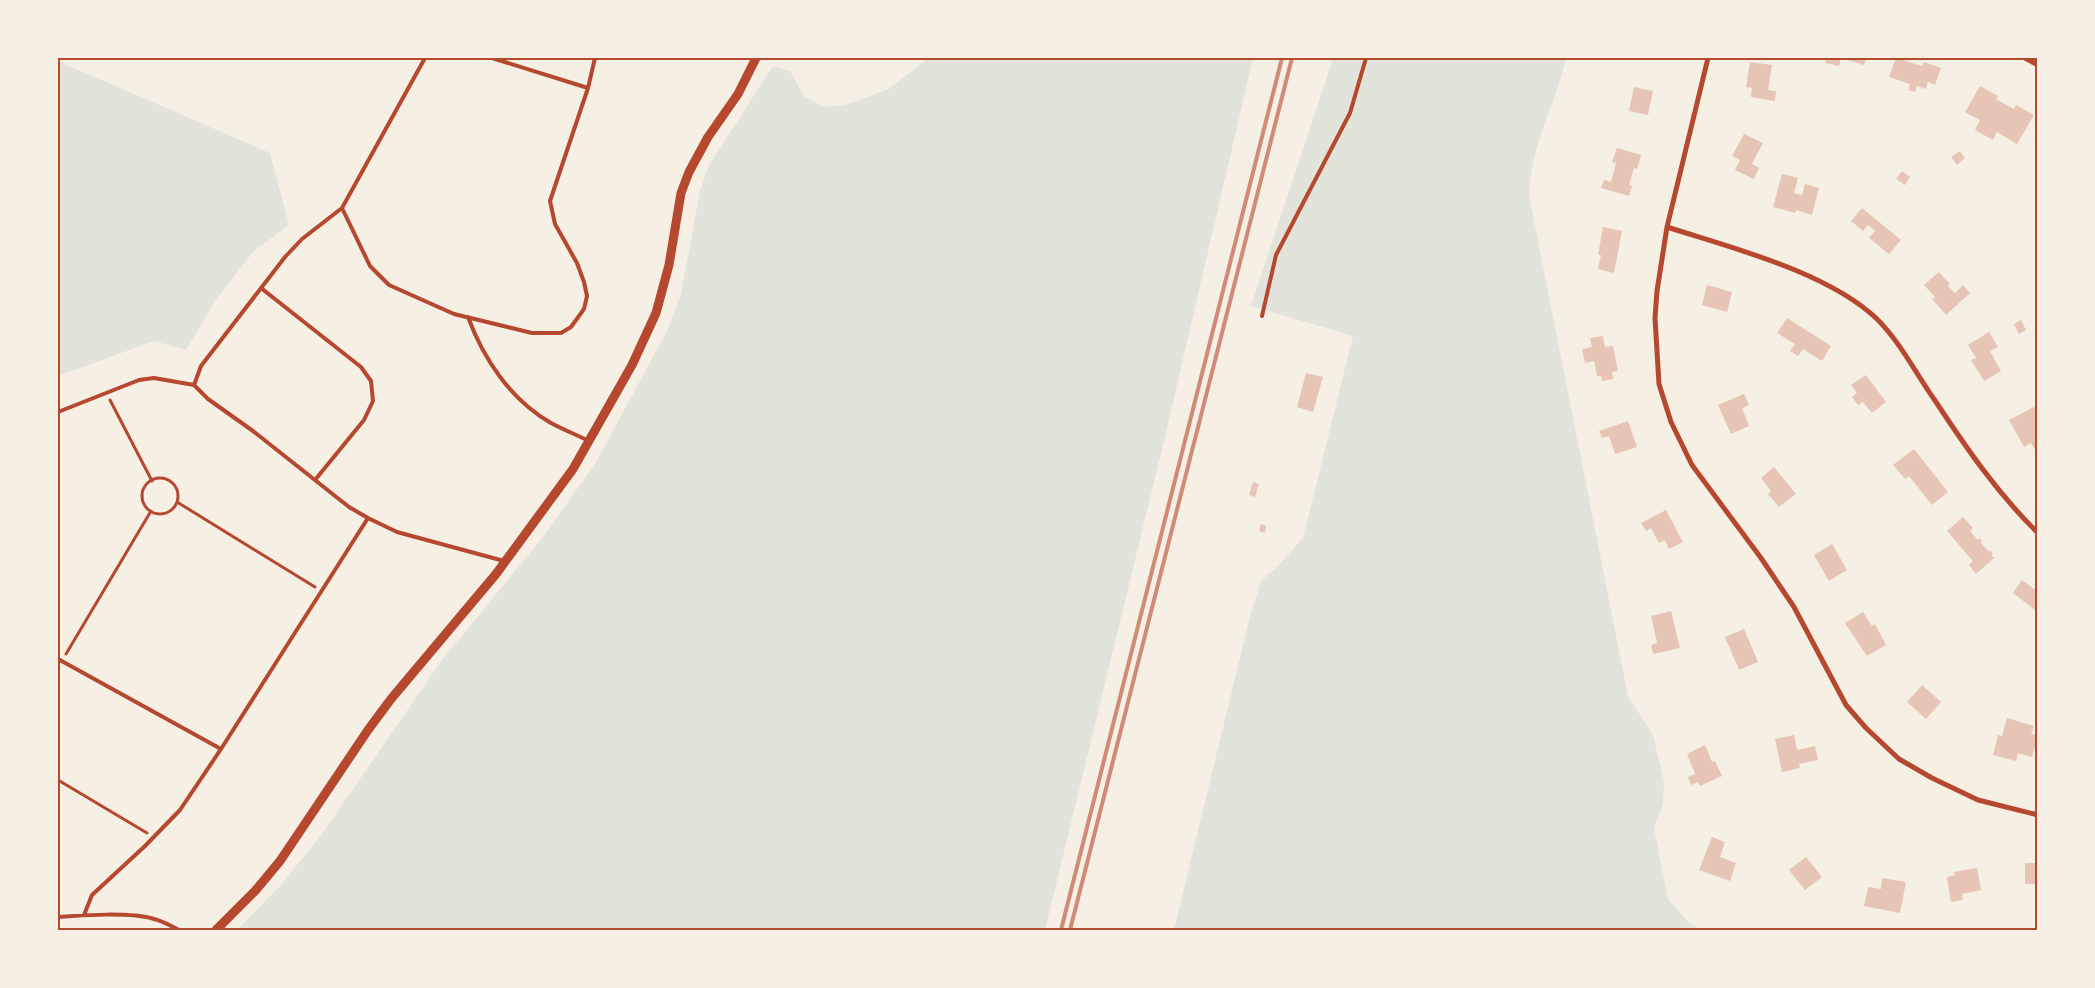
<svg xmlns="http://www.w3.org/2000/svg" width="2095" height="988" font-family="Bitter,serif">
	<rect width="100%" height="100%" fill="#f6efe4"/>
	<!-- green -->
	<path fill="#e2e4dc" d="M928,58H1253L1165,437L1045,930H237L279,887L320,837L442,660L543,537L595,464L668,329L681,294L700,191L709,165L773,66L790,71L804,96L823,107L845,105L889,89Z
		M1333,58H1566C1556,103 1530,148 1529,195L1628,696L1653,735L1664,782L1663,804L1654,828L1668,899L1688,922L1702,930H1174L1250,616L1261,581L1278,566L1303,538L1353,336L1251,306Z
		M58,61L270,153L289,225L253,252L216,300L186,350L154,341L58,376Z"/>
	<!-- building -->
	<path fill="#e6c5b7" d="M1827,58H1866L1864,65L1841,58L1839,66L1825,63Z
		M1896,58L1922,66L1924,62L1941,68L1935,85L1928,82L1926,89L1917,86L1915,92L1908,90L1910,84L1889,77Z
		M1750,62L1772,65L1768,90L1776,91L1775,101L1751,97L1752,88L1746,87Z
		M1980,86L1998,96L1996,99L2014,109L2016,105L2034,115L2017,144L1997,132L1993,140L1975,130L1980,120L1965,112Z
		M1634,87L1653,91L1648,115L1629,111Z
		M1744,134L1763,143L1752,164L1759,168L1754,179L1735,170L1740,160L1732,156Z
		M1617,148L1641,155L1637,169L1634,168L1629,185L1632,186L1629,196L1601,188L1604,180L1611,182L1616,163L1612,162Z
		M1960,151L1965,158L1957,165L1951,157Z
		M1902,171L1910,177L1905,185L1896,179Z
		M1782,174L1798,178L1794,193L1802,195L1805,184L1819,188L1812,215L1796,210L1795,213L1773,207Z
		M1862,208L1901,240L1889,254L1869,238L1875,231L1868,225L1863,231L1851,221Z
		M1603,227L1622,231L1614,273L1598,269L1601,255H1598Z
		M1939,272L1950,284L1948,286L1955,293L1963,285L1970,293L1946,315L1932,299L1935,297L1924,285Z
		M1707,285L1732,292L1727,312L1702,305Z
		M1787,318L1831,346L1822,361L1803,349L1798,356L1790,351L1795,344L1777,333Z
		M2021,320L2026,330L2019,334L2014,324Z
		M1989,332L1998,347L1990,351L2001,371L1984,381L1971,360L1976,358L1968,345Z
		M1603,336L1605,347L1613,346L1618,371L1612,372L1613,379L1602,381L1601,376H1597L1594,361L1585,363L1582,349L1592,347L1590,338Z
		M1306,373L1323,377L1313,412L1297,407Z
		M1866,375L1886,402L1872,413L1863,402L1858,405L1852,397L1857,393L1851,385Z
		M1744,394L1749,405L1742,408L1749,426L1731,434L1718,405Z
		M2038,405V449L2035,450L2031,443L2024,447L2009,420Z
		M1628,421L1637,447L1615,454L1609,436L1602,438L1599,431Z
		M1914,449L1948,492L1932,505L1909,476L1905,479L1893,465Z
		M1774,467L1796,494L1779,507L1768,494L1771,491L1761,478Z
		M1253,482L1259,484L1255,497L1249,495Z
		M1666,510L1683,542L1669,549L1665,540L1659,543L1651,528L1646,531L1641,523Z
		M1963,517L1973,528L1970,531L1978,540L1980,538L1982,541L1981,543L1989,552L1990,550L1993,554L1991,555L1994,558L1976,574L1969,565L1973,561L1947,531Z
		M1261,524L1266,526L1265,533L1259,531Z
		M1832,544L1847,570L1829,581L1814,555Z
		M2022,580L2038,592V612L2013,593Z
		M1671,611L1680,648L1653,654L1651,645L1657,643L1651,616Z
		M1863,612L1872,626L1875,624L1886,645L1867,656L1845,623Z
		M1744,629L1758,662L1739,670L1725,637Z
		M1922,685L1941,702L1926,719L1907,702Z
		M2007,718L2034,726L2031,734L2038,736L2032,757L2018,753L2016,761L1993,755L1998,735L2002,736Z
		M1794,735L1797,750L1815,746L1818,760L1799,764L1800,768L1782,772L1775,739Z
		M1705,745L1712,762L1715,761L1722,776L1700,786L1698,782L1691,785L1688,777L1695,774L1687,754Z
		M1712,837L1725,842L1720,857L1736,863L1730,881L1699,870Z
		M1806,857L1822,877L1805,890L1789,870Z
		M2025,863H2038V884H2025Z
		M1977,868L1981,890L1962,894L1963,900L1951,902L1947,877L1955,875L1954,872Z
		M1882,878L1906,882L1900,913L1864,906L1868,887L1881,889Z"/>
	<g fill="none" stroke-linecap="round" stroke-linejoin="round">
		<!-- path -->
		<path stroke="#b5482f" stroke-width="3" d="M110,400L152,481
			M142 496a18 18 0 1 1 36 0a18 18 0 1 1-36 0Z
			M177,502L315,587
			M66,654L151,511
			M58,780L147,833"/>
		<!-- service -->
		<path stroke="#b5482f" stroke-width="4" d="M492,58L588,88
			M342,208L370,266L389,285L454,314L532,333H561L571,327L584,309L587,296L584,282L577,263L555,224L550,201L588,88L595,58
			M261,288L361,367L371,381L373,401L364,420L315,480
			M1262,316L1276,255L1350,113L1366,58
			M468,317C484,360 511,400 551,423C564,430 577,435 589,441
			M194,385L201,366L285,257L302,239L342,208L425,58
			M58,412L139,380L154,378L194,385L208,399L253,431L349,507L368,518L221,749L58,659
			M368,518L397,532L504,561
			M84,915L92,895L145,846L180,810L221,749
			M58,917C81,915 132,912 154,919C163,921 171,926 179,930"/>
		<!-- minor -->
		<path stroke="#b5482f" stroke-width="5" d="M1708,58L1667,227L1657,291L1655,318L1659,384L1671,422L1692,465L1761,558L1794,607L1846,705L1866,728L1899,759L1932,778L1978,800L2038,815
			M2025,58L2038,65
			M1667,227C1732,248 1828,272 1877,319C1900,342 1915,372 1934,399C1965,446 1997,493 2038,533"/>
		<!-- tertiary -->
		<path stroke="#b5482f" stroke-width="9" d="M216,930L255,891L280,861L368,730L391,699L496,574L573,469L632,365L656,313L669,265L681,193L689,172L708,137L738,94L756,58"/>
		<!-- rail -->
		<path stroke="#cf8b77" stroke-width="4" d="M1061,930L1282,58
			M1070,930L1292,58"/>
	</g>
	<!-- border -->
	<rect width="2095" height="988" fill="none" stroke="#f6efe4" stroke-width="118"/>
	<rect x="59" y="59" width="1977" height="870" fill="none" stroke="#b5482f" stroke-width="2"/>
</svg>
